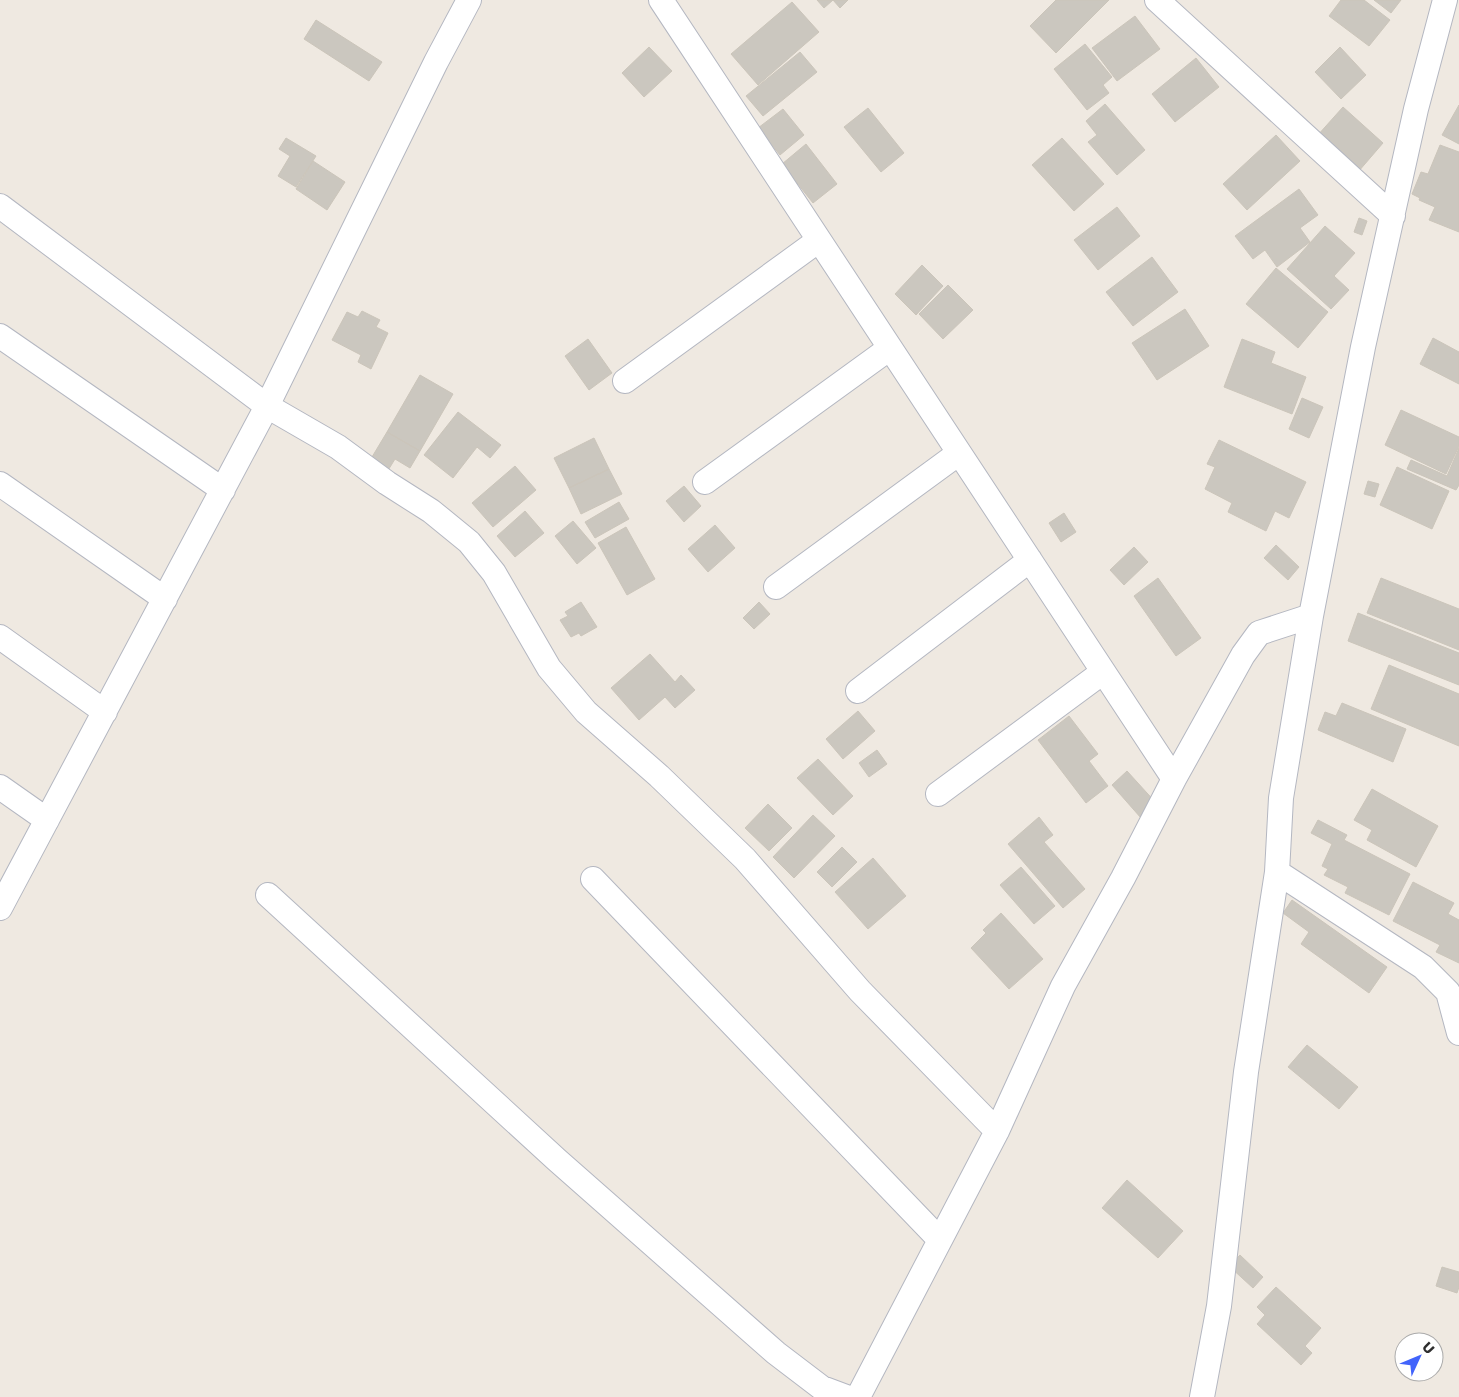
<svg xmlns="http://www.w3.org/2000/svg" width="1459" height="1397" font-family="'Golos Text',sans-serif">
	<rect width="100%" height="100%" fill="#efe9e1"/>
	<!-- building -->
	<path fill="#cbc7bf" stroke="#cbc5ba" d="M817,0H848L840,8L833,0L824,8Z
		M1056,0H1109L1056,53L1030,26Z
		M1341,0H1364L1390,20L1369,46L1329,16Z
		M1374,0H1401L1391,13Z
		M792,2L819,32L758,85L731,54Z
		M1135,16L1160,49L1117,81L1092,48Z
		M316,20L382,62L369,81L304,39Z
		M1085,44L1112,77L1103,85L1109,93L1087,110L1054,69Z
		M649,47L672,71L644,97L622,73Z
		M1340,47L1366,75L1341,99L1315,72Z
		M800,52L817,72L763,116L746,96Z
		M1196,58L1219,87L1175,122L1152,94Z
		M1105,104L1145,150L1117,175L1088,142L1097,135L1086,121Z
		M1459,105V144L1442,135Z
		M1343,107L1383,143L1358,172L1317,136Z
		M868,108L904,153L881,172L844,127Z
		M783,109L804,135L780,155L758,128Z
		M1276,135L1300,161L1247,210L1223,184Z
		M286,138L316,156L296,187L278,176L290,156L279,149Z
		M1062,138L1104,184L1074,211L1032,165Z
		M806,144L837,184L813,203L782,164Z
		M1440,145L1459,152V232L1429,220L1435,207L1419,200L1420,198L1412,194L1421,172L1428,174Z
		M313,161L345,182L327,210L296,189Z
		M1299,189L1318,215L1300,228L1310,242L1277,267L1265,250L1253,259L1235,236Z
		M1117,207L1140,236L1098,270L1074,240Z
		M1359,218L1367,221L1362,235L1354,232Z
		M1325,226L1355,253L1334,276L1349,290L1331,309L1287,269Z
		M1152,257L1178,292L1133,326L1106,292Z
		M922,265L943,286L916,315L895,294Z
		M1276,268L1328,312L1298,348L1246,304Z
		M948,285L973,310L943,339L919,314Z
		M1185,309L1209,346L1157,380L1132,343Z
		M362,311L380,320L376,327L388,333L371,369L358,362L361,355L332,340L347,312L358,317Z
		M1433,338L1459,352V384L1420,364Z
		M588,339L612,373L589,390L565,356Z
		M1242,339L1275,352L1271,363L1306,377L1292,414L1224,387Z
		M420,375L453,394L420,451L387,432Z
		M1302,398L1323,407L1309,438L1289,429Z
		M1401,410L1459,437V446L1446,474L1385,445Z
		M458,412L501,445L490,458L477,447L453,478L424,455Z
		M387,432L420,451L410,468L395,459L387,472L369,462Z
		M594,438L609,469L569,488L554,458Z
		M1219,440L1306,482L1289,518L1275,511L1266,531L1228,512L1232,503L1205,489L1215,467L1207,464Z
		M1459,448V485L1456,490L1407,469L1411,460L1447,476Z
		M515,466L536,490L493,527L472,503Z
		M1397,467L1449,491L1432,529L1380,505Z
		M609,469L622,494L581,514L569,488Z
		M1368,481L1379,484L1375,497L1364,494Z
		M684,486L701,506L684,522L666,501Z
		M619,502L629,519L595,538L585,522Z
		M525,511L544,533L515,557L497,536Z
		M1064,513L1076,532L1061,542L1049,523Z
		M573,521L596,548L577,564L555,536Z
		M715,525L735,548L708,572L688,549Z
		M626,527L655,579L627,595L598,543Z
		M1276,545L1299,567L1288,580L1264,558Z
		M1134,547L1148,562L1124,585L1110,570Z
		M1158,578L1201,638L1176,656L1134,596Z
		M1381,578L1459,609V650L1367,613Z
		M581,602L597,627L581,636L579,633L571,637L560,620L568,616L565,612Z
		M759,602L770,614L754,629L743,618Z
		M1358,613L1459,653V685L1348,641Z
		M650,654L675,682L681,675L695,690L675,708L665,697L639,720L611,688Z
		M1389,665L1459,694V746L1371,709Z
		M1342,703L1406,729L1393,762L1318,730L1325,712L1336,716Z
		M858,711L875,731L843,759L826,739Z
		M1069,716L1098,754L1089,761L1108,786L1086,803L1038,740Z
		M877,750L887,764L869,777L859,763Z
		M818,759L853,796L833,815L797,778Z
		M1127,771L1157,804L1141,818L1112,785Z
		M1372,789L1438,826L1416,867L1367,840L1372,830L1354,820Z
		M768,804L792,828L769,851L745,828Z
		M813,815L835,836L794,878L773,857Z
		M1039,817L1053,835L1044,842L1085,889L1063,908L1008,844Z
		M1318,820L1347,835L1344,840L1410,874L1389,915L1345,893L1348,887L1324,875L1328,869L1322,866L1332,844L1311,833Z
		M842,847L857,862L832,887L817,872Z
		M873,858L906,896L868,929L835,892Z
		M1021,867L1055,906L1034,924L1000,885Z
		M1413,882L1454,903L1448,914L1459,920V963L1436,952L1440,945L1393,921Z
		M1292,900L1387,967L1369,993L1301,944L1309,932L1283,913Z
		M1001,913L1043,959L1009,989L971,948L986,933L983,930Z
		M1307,1045L1358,1087L1339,1109L1288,1067Z
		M1127,1180L1183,1231L1158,1258L1102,1208Z
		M1240,1255L1263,1277L1253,1288L1229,1266Z
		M1442,1267L1459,1272V1287L1457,1293L1436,1286Z
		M1276,1287L1321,1328L1305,1346L1312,1353L1301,1365L1257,1324L1265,1315L1257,1307Z"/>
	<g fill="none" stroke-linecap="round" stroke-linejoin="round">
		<!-- street casing -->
		<g stroke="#b4b7c1" stroke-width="26">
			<path id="street" d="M661,0L1174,779
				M1157,0L1393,216
				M0,206L267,406L338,447L387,483L431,511L469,542L494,573L549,668L586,712L659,776L745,859L860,991L997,1131
				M0,336L223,490
				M625,381L819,240
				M705,482L890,348
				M0,484L165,599
				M776,587L959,453
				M0,637L105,712
				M858,691L1030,560
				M0,787L47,820
				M938,794L1103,672
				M1277,872L1423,967L1448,992L1459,1033
				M593,879L940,1240
				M268,895L557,1160L776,1353L822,1388L846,1397
				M0,908L267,406L436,62L469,0
				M858,1397L997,1131L1063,986L1123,878L1174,779L1243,655L1259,633L1311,616
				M1202,1397L1219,1306L1246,1072L1277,872L1281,798L1311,616L1363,347L1416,109L1445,0"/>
		</g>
		<!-- street -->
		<use href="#street" stroke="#fff" stroke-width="24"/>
	</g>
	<!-- north arrow -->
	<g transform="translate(1419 1357) rotate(46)"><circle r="24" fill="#ffffff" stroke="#ababab"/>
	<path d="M0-4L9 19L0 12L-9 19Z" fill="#4264fb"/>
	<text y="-8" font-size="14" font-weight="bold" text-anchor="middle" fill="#2e2e2e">U</text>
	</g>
</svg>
